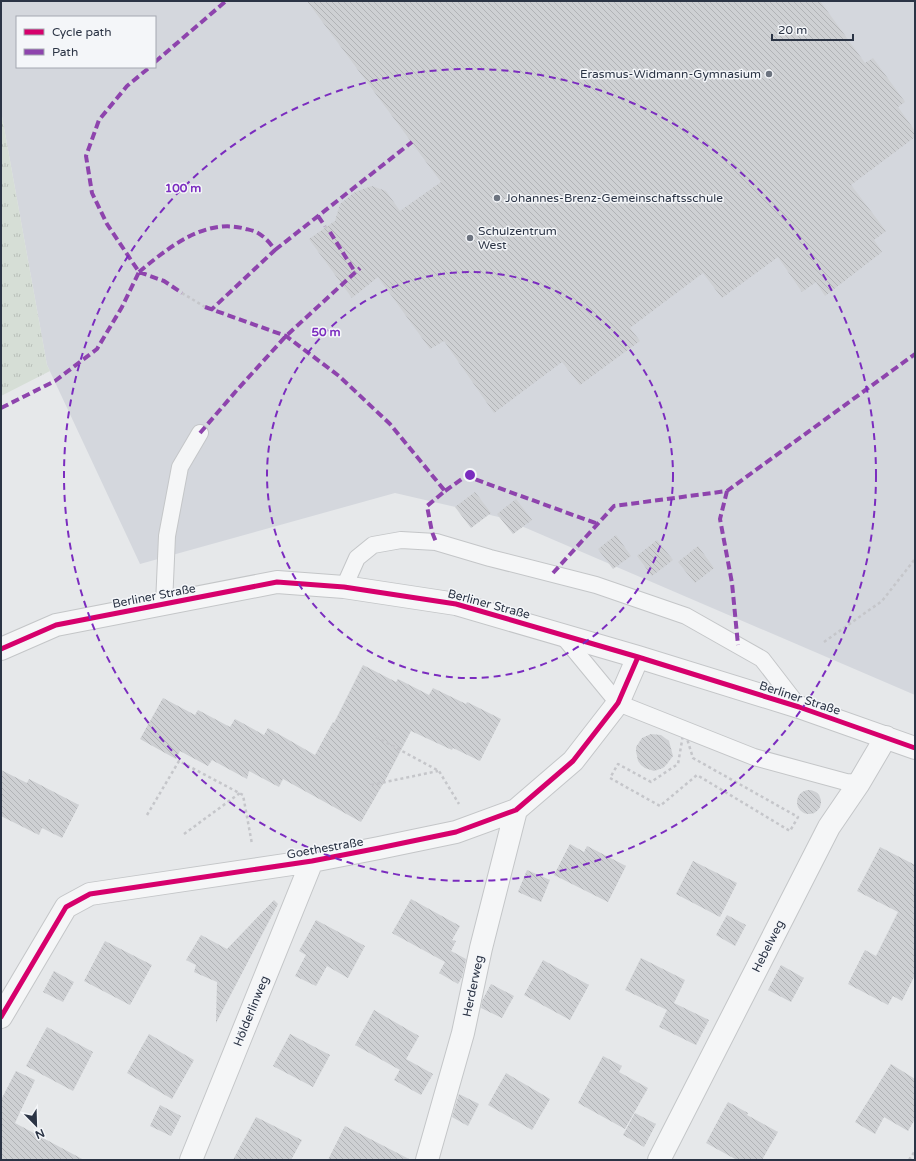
<svg xmlns="http://www.w3.org/2000/svg" width="916" height="1161" font-family="'Varela Round',sans-serif">
	<defs>
		<pattern id="grass-tufts" width="24" height="20" patternUnits="userSpaceOnUse"><rect width="24" height="20" fill="#d6ded6"/><path d="M3 7l-1-3M5 7V3M7 7l1-3M15 17l-1-3M17 17v-4M19 17l1-3" fill="none" stroke="#b8bfb9"/></pattern>
		<pattern id="building-back-hatch" width="6" height="6" patternUnits="userSpaceOnUse"><rect width="6" height="6" fill="#ced0d3"/><path d="M-1 5l2 2M0 0l6 6M5-1l2 2" fill="none" stroke="#b1b3b6"/></pattern>
	</defs>
	<rect width="100%" height="100%" fill="#e6e8ea"/>
	<!-- built -->
	<path fill="#d4d7dd" fill-rule="evenodd" d="M1,1H915V695L503,518L395,493L140,564L47,365L1,111ZM17,17H155V67H17Z"/>
	<!-- grass -->
	<path fill="url(#grass-tufts)" d="M1,111L47,365L50,371L1,396Z"/>
	<!-- building -->
	<path fill="url(#building-back-hatch)" d="M307,1H820L865,63L873,58L905,102L898,107L915,131V137L851,185L886,231L874,240L882,252L825,296L816,282L802,292L778,257L722,298L703,273L630,328L640,341L580,385L562,362L494,413L444,341L430,349L378,277L352,298L309,239L335,221L340,204L355,192L372,186L386,191L400,211L441,182Z
		M475,492L491,513L471,528L455,507Z
		M516,499L532,520L513,534L497,514Z
		M616,535L631,556L613,569L598,549Z
		M657,540L673,560L652,576L637,556Z
		M698,546L714,568L695,583L678,562Z
		M363,665L396,682L398,679L429,695L433,688L466,704L467,702L501,719L480,761L453,748L452,750L411,731L387,777L361,822L283,779L279,787L249,771L247,779L212,760L208,766L180,751L176,759L140,739L163,698L195,715L198,710L230,727L235,719L264,735L268,728L315,755L333,722L334,723Z
		M651,734L661,735L669,741L673,756L667,764L663,768L654,771L645,768L641,765L638,761L636,751V747L642,738Z
		M1,770L27,783L29,779L79,805L62,838L42,828L39,835L1,816Z
		M797 802a12 12 0 1 1 24 0a12 12 0 1 1-24 0Z
		M570,844L584,852L587,846L626,866L608,902L554,875Z
		M880,847L915,865V975L902,1001L893,996L888,1005L848,984L865,950L876,956L898,912L857,891Z
		M693,861L737,883L720,917L676,894Z
		M527,870L550,880L541,902L518,892Z
		M411,899L460,926L452,940L456,941L451,951L466,959L462,977L458,984L439,973L445,962L392,933Z
		M274,900L278,904L216,1023L217,982L194,972L196,965L186,960L201,935L227,949Z
		M727,915L746,925L735,946L716,935Z
		M316,920L365,946L348,978L327,966L316,986L295,976L306,955L299,951Z
		M105,941L152,965L130,1005L84,981Z
		M641,958L685,980L674,1003L709,1020L696,1045L659,1027L667,1010L625,990Z
		M543,960L589,985L570,1020L524,995Z
		M781,965L804,978L791,1002L768,990Z
		M54,971L74,982L63,1002L43,992Z
		M491,984L514,996L502,1018L481,1008L482,1001Z
		M374,1010L419,1036L400,1070L355,1045Z
		M47,1027L93,1052L73,1091L26,1066Z
		M149,1034L194,1060L172,1099L127,1073Z
		M290,1034L330,1055L313,1087L273,1066Z
		M603,1056L622,1066L619,1072L648,1088L625,1129L578,1103Z
		M406,1059L433,1074L421,1095L394,1080Z
		M891,1064L915,1079V1119L908,1131L884,1117L875,1134L855,1122Z
		M16,1071L35,1080L15,1123L84,1160H1V1100Z
		M506,1073L550,1099L532,1130L488,1105Z
		M459,1094L479,1104L468,1126L452,1117Z
		M728,1102L748,1113L747,1115L778,1132L762,1160H737L706,1143Z
		M160,1105L181,1116L171,1136L150,1126Z
		M635,1113L656,1124L644,1147L623,1135Z
		M256,1117L302,1140L291,1160H233Z
		M345,1126L411,1160H328Z"/>
	<g fill="none" stroke-linecap="round" stroke-linejoin="round">
		<!-- service casing -->
		<g stroke="#c4c6c8" stroke-width="18">
			<path id="service" d="M344,587L357,558L373,545L401,540L436,542L490,558L596,585L686,616L762,659L799,707
				M164,604L167,536L180,467L200,433
				M562,635L618,703L754,757L846,782L859,783"/>
		</g>
		<!-- minor casing -->
		<g stroke="#c4c6c8" stroke-width="24">
			<path id="minor" d="M1,649L56,625L277,582L344,587L456,604L638,657L799,707L915,748
				M1,1017L66,907L90,894L312,861L379,848L456,832L516,810L573,761L618,703L638,657
				M191,1160L312,861
				M427,1160L463,1033L481,948L516,810
				M659,1160L829,827L859,783L886,737"/>
		</g>
		<!-- path -->
		<path stroke="#c5c6ca" stroke-width="2.5" stroke-dasharray="3 3" stroke-linecap="butt" d="M325,226L330,232
			M182,293L205,307
			M824,642L882,601L915,559
			M684,729L693,758L798,817L790,831L697,775L660,806L610,778L618,764L651,782L678,764Z
			M376,737L439,771L459,804
			M371,785L438,771
			M147,815L179,761L243,795L252,844
			M184,834L240,793
			M909,1160L915,1151"/>
		<!-- service -->
		<use href="#service" stroke="#f5f6f7" stroke-width="16"/>
		<!-- minor -->
		<use href="#minor" stroke="#f5f6f7" stroke-width="22"/>
		<!-- quiet -->
		<path stroke="#8e44ad" stroke-width="4" stroke-dasharray="8 4" stroke-linecap="butt" d="M155,62L226,1
			M318,216L325,226
			M330,232L355,272
			M275,250L412,142
			M139,272C168,248 205,217 246,229C250,230 255,231 258,233C265,237 271,244 275,250L211,310
			M139,272L164,281L182,293
			M205,307L286,336L339,376L390,424L445,491L427,506L432,532L436,542
			M1,408L55,381L97,349L122,307L139,272L107,224L92,193L86,156L99,120L127,86L150,67
			M200,433L237,390L286,336L360,268
			M445,491L466,476L598,524
			M727,491L720,519L732,583L738,645
			M553,573L614,506L727,491L915,354"/>
		<!-- cycleway casing -->
		<g stroke="#f4f6f9" stroke-width="8">
			<path id="cycleway" d="M1,649L56,625L277,582L344,587L456,604L638,657L799,707L915,748
				M1,1017L66,907L90,894L312,861L379,848L456,832L516,810L573,761L618,703L638,657"/>
		</g>
		<!-- cycleway -->
		<use href="#cycleway" stroke="#d6006c" stroke-width="5"/>
	</g>
	<!-- distance rings -->
	<g fill="none" stroke="#7b2cbf" stroke-width="2" stroke-dasharray="7 5">
		<circle cx="470" cy="475" r="203"/>
		<circle cx="470" cy="475" r="406"/>
	</g>
	<!-- markers -->
	<g fill="#6c737f" stroke="#f4f6f9" stroke-width="1.5">
		<circle cx="769" cy="74" r="4"/>
		<circle cx="497" cy="198" r="4"/>
		<circle cx="470" cy="238" r="4"/>
	</g>
	<g text-anchor="middle" dominant-baseline="central" stroke-width="3" stroke-linejoin="round" paint-order="stroke">
		<!-- poi labels -->
		<g font-size="12" fill="#2b3445" stroke="#f4f6f9" text-anchor="start">
			<text x="761" y="74" text-anchor="end">Erasmus-Widmann-Gymnasium</text>
			<text x="505" y="198">Johannes-Brenz-Gemeinschaftsschule</text>
			<text x="478" y="231">Schulzentrum<tspan x="478" dy="14">West</tspan></text>
		</g>
		<!-- street labels -->
		<g font-size="12" fill="#2b3445" stroke="#f4f6f9">
			<text transform="translate(154 596) rotate(-11)">Berliner Straße</text>
			<text transform="translate(489 604) rotate(15)">Berliner Straße</text>
			<text transform="translate(800 698) rotate(18)">Berliner Straße</text>
			<text transform="translate(325 848) rotate(-10)">Goethestraße</text>
			<text transform="translate(768 946) rotate(-63)">Hebelweg</text>
			<text transform="translate(473 986) rotate(-78)">Herderweg</text>
			<text transform="translate(251 1011) rotate(-68)">Hölderlinweg</text>
		</g>
	</g>
	<circle cx="470" cy="475" r="6" fill="#7b2cbf" stroke="#f4f6f9" stroke-width="2"/>
	<g font-size="12" text-anchor="middle" font-weight="bold" fill="#7b2cbf" stroke="#f4f6f9" stroke-width="3" stroke-linejoin="round" paint-order="stroke">
		<text x="183" y="192">100 m</text>
		<text x="326" y="336">50 m</text>
	</g>
	<!-- border -->
	<rect width="916" height="1161" fill="none" stroke="#2b3445" stroke-width="4"/>
	<!-- legend -->
	<rect x="16" y="16" width="140" height="52" fill="#f4f6f9" stroke="#a4a8b1"/>
	<rect x="24" y="29" width="20" height="6" fill="#d6006c" stroke="#a4a8b1"/>
	<text x="52" y="36" font-size="12" fill="#2b3445">Cycle path</text>
	<rect x="24" y="49" width="20" height="6" fill="#8e44ad" stroke="#a4a8b1"/>
	<text x="52" y="56" font-size="12" fill="#2b3445">Path</text>
	<!-- north arrow -->
	<g transform="translate(36 1125) rotate(157)" stroke="#f4f6f9" stroke-width="3" paint-order="stroke">
	<path d="M0-3L7 15L0 10L-7 15Z" fill="#2b3445"/>
	<text y="-6" font-size="11" font-weight="bold" text-anchor="middle" fill="#2b3445">N</text>
	</g>
	<!-- scale -->
	<path d="M772 34v6h81v-6" fill="none" stroke="#2b3445" stroke-width="2"/>
	<text x="778" y="34" font-size="12" fill="#2b3445" stroke="#f4f6f9" stroke-width="3" paint-order="stroke">20 m</text>
</svg>
